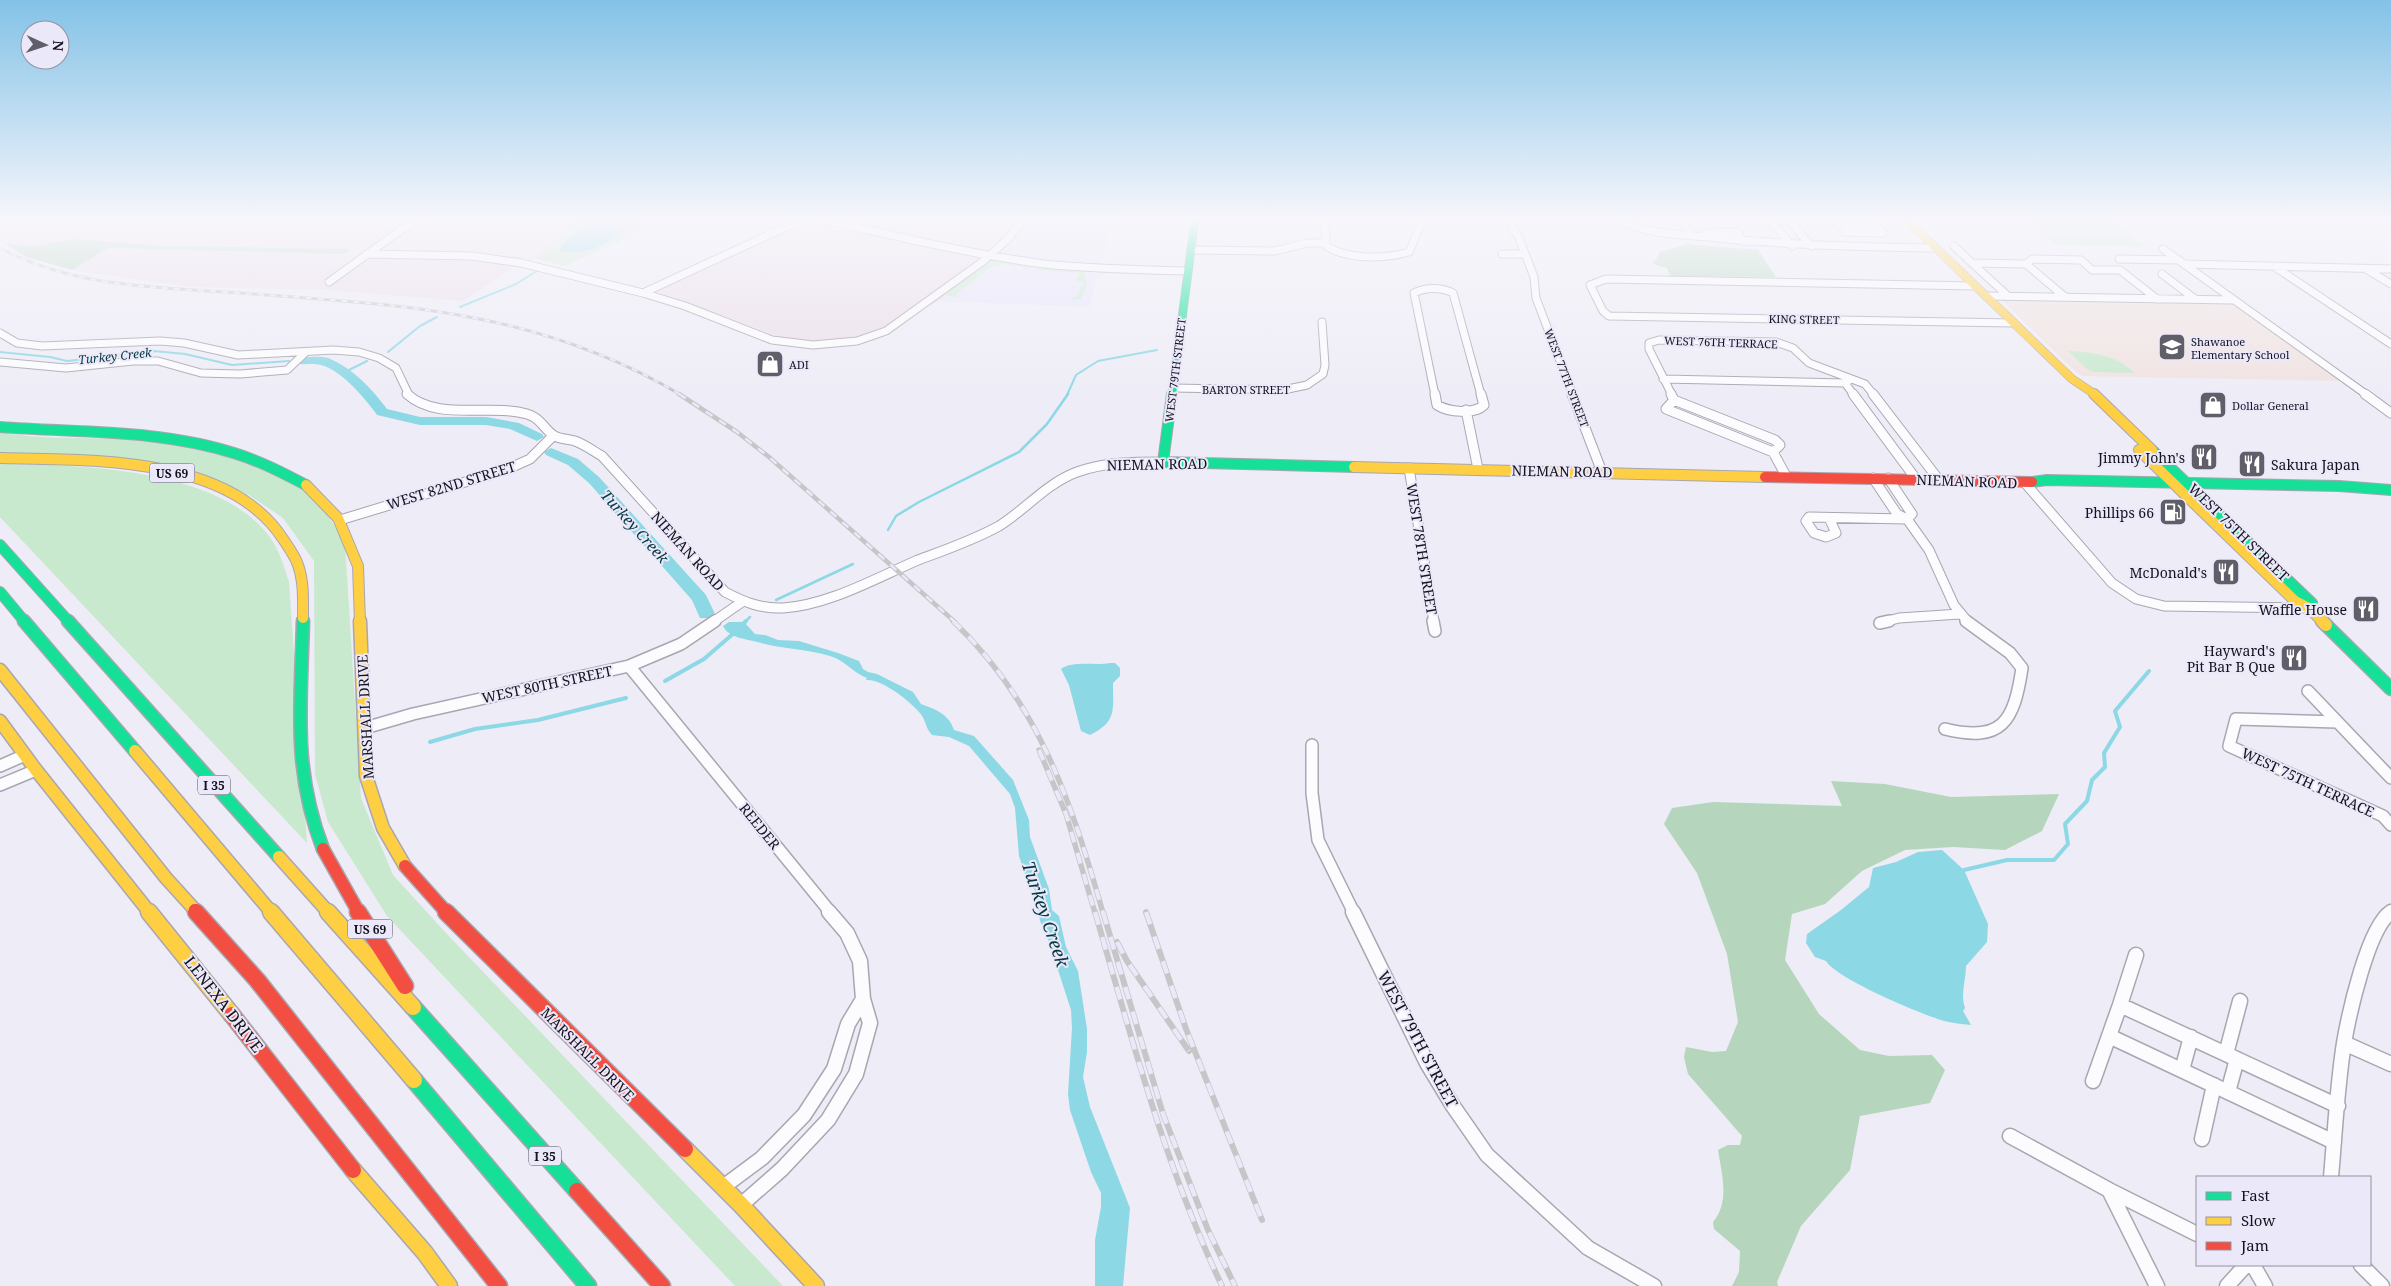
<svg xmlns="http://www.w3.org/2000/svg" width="2391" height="1286" font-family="'Noto Serif',serif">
	<rect width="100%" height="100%" fill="#eeecf6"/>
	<!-- built -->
	<path fill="#e7e4f9" d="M1030,219H1113L1089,307L939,301L1006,252L1027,227Z"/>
	<!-- industrial -->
	<path fill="#ebdeea" d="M0,219H580L535,258L515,266L464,301L328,290L192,287L72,270L108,248L344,254L162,246L72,239L37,246L5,244L0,240Z
		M810,219H1030L1027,227L1006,252L939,301L882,330L846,340L808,342L783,338L655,291Z"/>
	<!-- education -->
	<path fill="#f0e3e1" d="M2001,299L2233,303L2342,381L2083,376L2078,374Z"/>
	<!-- green -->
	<path fill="#c8e9ce" d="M580,219H647L634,233L619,242L564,266L535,258Z
		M2023,219L2110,220L2145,247L2056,245Z
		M996,259L1032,265L1026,269H1023L1024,267L1004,264L1000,267L992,266L955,295L958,297L947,296V293L989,262Z
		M1040,267L1083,270L1087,283L1081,299L1071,300L1073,297H1076L1084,283L1074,280L1079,276L1078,273L1036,270Z
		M2068,351C2092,352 2117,355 2134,373L2094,372L2087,369Z
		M0,432C40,440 81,437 122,439C179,443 265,454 309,495C325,509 335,526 345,544L361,798L393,875L445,932L783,1286H735L387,916L328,822L315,774L314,561L283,518L249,495L199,474L125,459L0,454Z
		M0,464C79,465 216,467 269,536C279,549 284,566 289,582L307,843L0,517Z"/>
	<!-- forest -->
	<path fill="#b5d6bc" d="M72,239L162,246L350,249L344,254L108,248L72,270L26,257L5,244L37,246Z
		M1688,244L1758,250L1776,277L1670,276L1667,268L1653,264L1660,252Z
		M1831,781L1885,784L1951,797L2059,794L2042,831L2005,850L1953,847L1905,850L1862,871L1825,904L1792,914L1785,960L1819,1014L1860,1050L1889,1056L1932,1055L1945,1070L1930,1103L1860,1116L1850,1170L1801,1226L1777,1282L1778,1286H1732L1739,1272L1740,1251L1714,1229L1713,1222C1730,1202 1722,1175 1718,1150L1728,1145H1740L1742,1136L1688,1074L1684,1057L1686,1047L1712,1052L1726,1051L1738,1022L1727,954L1697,873L1664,824L1672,808L1713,802L1842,806Z"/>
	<!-- water -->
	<path fill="#8cd8e5" d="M591,222L614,223L624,231C605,246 583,256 559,251L564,243Z
		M729,622H744L755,634L765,635L778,640L799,641L838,653L859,661L863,669L868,672L877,674L913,692L921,704C935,709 949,714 954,730L974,736L1013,780L1029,820L1030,837L1049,889L1052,910L1059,916L1066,947L1078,971L1087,1029V1052L1083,1077L1090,1107L1130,1208L1123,1286H1095V1240L1101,1207V1193L1091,1172L1070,1110L1068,1094L1072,1028L1071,1010L1046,933L1040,921L1035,891L1025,874L1019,856L1015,808L1010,794L969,746L949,737L932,735C925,728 926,719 919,712C910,701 881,678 866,680L867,678C853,673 845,660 830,656C808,649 783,649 761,643C749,639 729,639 723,626Z
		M1110,663H1115L1120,668V676L1113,683C1113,711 1117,721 1090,735L1081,731L1069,685L1061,669C1073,660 1095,666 1110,663Z
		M1942,850L1964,870L1988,924L1987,942L1966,966C1966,981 1960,994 1965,1008L1963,1011L1971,1025C1962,1024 1952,1023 1944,1021C1921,1014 1837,979 1826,961L1815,957L1806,943L1807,934L1841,910L1869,887L1873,868L1896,862L1918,852Z"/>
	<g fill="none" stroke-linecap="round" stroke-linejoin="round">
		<!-- stream-far2 -->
		<path stroke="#8cd8e5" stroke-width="2" d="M600,222L605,219
			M460,307L516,284L537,271
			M0,352L50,357L67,361L154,351L185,354L232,365L289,361
			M388,352L420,326L437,317
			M343,373L367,361
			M1067,395L1076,375L1098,361L1157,350"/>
		<!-- stream-far1 -->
		<path stroke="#8cd8e5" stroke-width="2.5" d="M888,530L896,516L919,502L1019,452L1047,424L1068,394
			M776,600L853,564
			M745,622L750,617"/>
		<!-- stream -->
		<path stroke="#8cd8e5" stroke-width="4" d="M742,625L746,621
			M665,681L704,659L734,633
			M430,742L475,729L538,720L626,698
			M1964,870L2007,860H2054L2068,844L2065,824L2087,801L2092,780L2105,767L2104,753L2120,727L2115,711L2149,671"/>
		<!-- river -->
		<path fill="#8cd8e5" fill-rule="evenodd" d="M305,357C312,357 322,356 328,358C353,368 372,389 387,409L420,417H486L519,423L542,434L544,437L537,441L510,429L486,425H420L377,415C366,399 340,369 321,365C314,363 307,365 300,364L299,361L300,358Z
			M551,448L578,459L599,477L706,595L715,614L712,618H700L692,600L589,483L568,465L546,455L544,452Z"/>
		<!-- street-far3 casing -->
		<g stroke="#a8a6b0" stroke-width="9">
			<path id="street-far3" d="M821,219C895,236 969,254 1044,264C1092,269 1140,270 1188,271
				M1325,219L1326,246C1348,260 1385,259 1409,252L1423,219
				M1507,219L1519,238L1534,277L1536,298L1573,395
				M1616,219C1645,234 1676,234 1708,237C1784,245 1860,247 1936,248
				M1680,219L1692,236
				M1769,219L1792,246
				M1770,220L1834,221
				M1789,220L1811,246
				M1838,225H1876L1883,233L1844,232
				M1705,233L1738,232L1744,242
				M1954,246L1972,263
				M2163,249L2367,395
				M1191,250L1275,251L1307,243H1326
				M367,254L472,256L521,263L643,293L685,306L772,340L813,345L857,341L886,331L982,262L1008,239L1023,219
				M1502,254H1525
				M2119,259L2179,260
				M2026,264L2065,297
				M2185,264L2391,269
				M2275,267L2391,344
				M2366,269L2391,284
				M2162,274L2195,299
				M329,282L416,219
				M1975,286L1606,279L1590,285L1603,311L1609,316L2013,323
				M643,293L803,219
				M1986,296L2233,300
				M2008,296L1972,263L2026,264L2032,259L2081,260L2092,270H2120L2157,299
				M0,333L17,343L42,346L160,341L184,343L238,355L333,350L359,352L379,358L396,368L409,395
				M0,362L66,368L133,361H158L201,373L240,374L287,370L306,352
				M1663,379L1845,383L1851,379
				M1845,383L1854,395
				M1173,388L1283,390L1307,385L1323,374L1325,365L1322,322
				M1435,395L1414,293C1426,287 1441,287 1453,293L1481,395
				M1672,395L1649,349V343L1659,340L1776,342L1793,348L1809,363L1865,384L1874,395"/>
		</g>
		<!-- street-far2 casing -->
		<g stroke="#a8a6b0" stroke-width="11">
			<path id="street-far2" d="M407,394C438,422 489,403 527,414C541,418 543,428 553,435C558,439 568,439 575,441C584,444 593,451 602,456L725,592C744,602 761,609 783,608C829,605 876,578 918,560C945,550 974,540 999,526C1025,510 1047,483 1077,472C1105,462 1134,462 1163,462
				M1435,394L1437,405C1448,412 1474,415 1484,405L1481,394
				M1572,394L1602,472
				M1671,394L1674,400L1775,440L1780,445L1773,452L1786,476
				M1853,394L1916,479
				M1873,394L1939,480
				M2365,394L2391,413
				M1674,400L1666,409L1773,452
				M1466,410L1478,469
				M1409,468L1434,622
				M1873,478L1897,514L1907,519L1929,550L1954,605L1968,622
				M1888,478L1912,514L1907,519
				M2025,483L2112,583L2136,599L2164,606L2309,608
				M1829,518L1836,533L1826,537L1814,533L1806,521L1809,517L1906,519
				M340,520L508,469L530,459L553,436
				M713,622L742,602
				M1884,622L1899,618L1960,614"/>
		</g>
		<!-- street-far1 casing -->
		<g stroke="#a8a6b0" stroke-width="14">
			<path id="street-far1" d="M1433,621L1435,631
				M1880,623L1889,621
				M629,666L831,913
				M2308,691L2391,778
				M2337,722L2236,719L2229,746L2383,816L2391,825
				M365,728L413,714L629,666L681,644L715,621
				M1945,729C2002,743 2014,722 2022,668L2010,653L1966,621
				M1312,745V793L1318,840L1354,913
				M0,766L25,755
				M0,785L36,770"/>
		</g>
		<!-- street casing -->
		<g stroke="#a8a6b0" stroke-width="17">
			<path id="street" d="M1353,912L1427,1063L1453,1106L1487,1155L1588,1248L1654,1286
				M2120,1005L2136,955
				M2344,1043L2391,1064
				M2226,1054L2240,1001
				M2182,1070L2191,1037
				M2093,1081L2109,1036
				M2228,1092L2237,1059
				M2010,1136L2109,1190L2197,1234
				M2202,1139L2214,1085
				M2334,1142L2109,1036L2120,1005L2338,1106
				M2331,1177C2335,1133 2337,1087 2344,1043C2349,1014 2368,927 2391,912
				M723,1187L762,1158L804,1115L834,1069L848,1024L863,999
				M2109,1190L2157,1286
				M741,1205L782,1169L828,1120L856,1074L870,1023L863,999L860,961L847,933L829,912
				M2253,1265L2265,1286
				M2361,1265L2382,1286
				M2227,1286L2246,1265"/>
		</g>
		<!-- fast-far3 casing -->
		<g stroke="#a8a6b0" stroke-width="9">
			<path id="fast-far3" d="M1172,395L1195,219"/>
		</g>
		<!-- fast-far2 casing -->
		<g stroke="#a8a6b0" stroke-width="12">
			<path id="fast-far2" d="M1172,394L1163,462L1354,467
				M0,427C78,433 162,429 237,454C262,462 283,473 306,485
				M2152,450L2312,603L2309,608
				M2032,482L2047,480L2339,486L2391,490
				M0,545L69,622
				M0,592L25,622
				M303,622V618"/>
		</g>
		<!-- fast-far1 casing -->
		<g stroke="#a8a6b0" stroke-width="15">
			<path id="fast-far1" d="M24,621L135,751
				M68,621L279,857
				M303,621C301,704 292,769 323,849
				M2326,625L2391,689"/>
		</g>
		<!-- fast casing -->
		<g stroke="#a8a6b0" stroke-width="19">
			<path id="fast" d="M413,1007L577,1191
				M414,1080L588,1286"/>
		</g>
		<!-- slow-far3 casing -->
		<g stroke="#a8a6b0" stroke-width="9">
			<path id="slow-far3" d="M1906,219L2072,379L2096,395"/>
		</g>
		<!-- slow-far2 casing -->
		<g stroke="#a8a6b0" stroke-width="12">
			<path id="slow-far2" d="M2094,394L2152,450
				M2139,450L2295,601L2309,608L2323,622
				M0,458C89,460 229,455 283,539C289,548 295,556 298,565C304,582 303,600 303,618
				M1354,467L1765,477
				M306,485L338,518L358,566L360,622"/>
		</g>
		<!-- slow-far1 casing -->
		<g stroke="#a8a6b0" stroke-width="15">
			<path id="slow-far1" d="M360,621L366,776L383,828L405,866
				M2322,621L2326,625
				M0,670L166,878L195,910
				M0,721L36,770L150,913
				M135,751L272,913
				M279,857L329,913"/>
		</g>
		<!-- slow casing -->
		<g stroke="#a8a6b0" stroke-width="19">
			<path id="slow" d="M149,912L232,1015
				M271,912L414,1080
				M328,912L413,1007
				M685,1149L741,1205L816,1286
				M353,1170L425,1253L449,1286"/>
		</g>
		<!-- jam-far2 casing -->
		<g stroke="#a8a6b0" stroke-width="12">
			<path id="jam-far2" d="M1765,477L2032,482"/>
		</g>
		<!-- jam-far1 casing -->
		<g stroke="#a8a6b0" stroke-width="15">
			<path id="jam-far1" d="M323,849L359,913
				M405,866L447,913
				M195,910L197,913"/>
		</g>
		<!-- jam casing -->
		<g stroke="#a8a6b0" stroke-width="19">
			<path id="jam" d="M196,912L257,980L499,1286
				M358,912L405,986
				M446,912L685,1149
				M232,1015L353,1170
				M577,1191L662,1286"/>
		</g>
		<!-- street-far3 -->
		<use href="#street-far3" stroke="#fcfcfe" stroke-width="7"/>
		<!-- street-far2 -->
		<use href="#street-far2" stroke="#fcfcfe" stroke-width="9"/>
		<!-- street-far1 -->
		<use href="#street-far1" stroke="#fcfcfe" stroke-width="11"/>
		<!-- street -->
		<use href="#street" stroke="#fcfcfe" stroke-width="14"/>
		<!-- fast-far3 -->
		<use href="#fast-far3" stroke="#16e098" stroke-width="8"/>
		<!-- fast-far2 -->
		<use href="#fast-far2" stroke="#16e098" stroke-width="10"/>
		<!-- fast-far1 -->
		<use href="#fast-far1" stroke="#16e098" stroke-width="12"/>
		<!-- fast -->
		<use href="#fast" stroke="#16e098" stroke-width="16"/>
		<!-- slow-far3 -->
		<use href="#slow-far3" stroke="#ffcf43" stroke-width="8"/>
		<!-- slow-far2 -->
		<use href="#slow-far2" stroke="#ffcf43" stroke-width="10"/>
		<!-- slow-far1 -->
		<use href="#slow-far1" stroke="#ffcf43" stroke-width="12"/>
		<!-- slow -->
		<use href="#slow" stroke="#ffcf43" stroke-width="16"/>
		<!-- jam-far2 -->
		<use href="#jam-far2" stroke="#f24e42" stroke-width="10"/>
		<!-- jam-far1 -->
		<use href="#jam-far1" stroke="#f24e42" stroke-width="12"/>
		<!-- jam -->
		<use href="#jam" stroke="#f24e42" stroke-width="16"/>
		<!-- rail-far3 casing -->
		<g stroke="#c6c6c8" stroke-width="3">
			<path id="rail-far3" d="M0,248C74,288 158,287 240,293C401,305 538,310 681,395"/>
		</g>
		<!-- rail-far2 casing -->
		<g stroke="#c6c6c8" stroke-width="4.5">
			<path id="rail-far2" d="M679,394L737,432L769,457L955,622"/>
		</g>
		<!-- rail-far1 casing -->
		<g stroke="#c6c6c8" stroke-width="5.5">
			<path id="rail-far1" d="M953,621C1039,703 1071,801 1103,913
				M1039,750L1066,814L1095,913"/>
		</g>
		<!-- rail casing -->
		<g stroke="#c6c6c8" stroke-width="6">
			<path id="rail" d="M1095,912C1132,1039 1165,1166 1222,1286
				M1103,912L1163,1114L1208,1230L1235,1286
				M1146,912L1186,1029L1262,1220
				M1117,942L1127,961L1189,1051"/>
		</g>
		<!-- rail-far3 -->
		<use href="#rail-far3" stroke="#ebe8fa" stroke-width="2" stroke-dasharray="6" stroke-linecap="butt"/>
		<!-- rail-far2 -->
		<use href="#rail-far2" stroke="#ebe8fa" stroke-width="2.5" stroke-dasharray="8" stroke-linecap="butt"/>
		<!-- rail-far1 -->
		<use href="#rail-far1" stroke="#ebe8fa" stroke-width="4" stroke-dasharray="11" stroke-linecap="butt"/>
		<!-- rail -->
		<use href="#rail" stroke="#ebe8fa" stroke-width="4.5" stroke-dasharray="13" stroke-linecap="butt"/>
	</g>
	<!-- sky -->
	<linearGradient id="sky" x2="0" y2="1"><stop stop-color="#83c2e7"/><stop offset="0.55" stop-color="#f7f6fb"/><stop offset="1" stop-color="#f7f6fb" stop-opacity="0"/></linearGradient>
	<rect width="2391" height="399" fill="url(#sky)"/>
	<!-- icons -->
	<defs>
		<g id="school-square" transform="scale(1.4375)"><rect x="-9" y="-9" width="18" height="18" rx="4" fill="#605e68" stroke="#ebe8fa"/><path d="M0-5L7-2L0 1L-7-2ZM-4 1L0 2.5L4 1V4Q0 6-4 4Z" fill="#fff"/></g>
		<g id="shop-square" transform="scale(1.4375)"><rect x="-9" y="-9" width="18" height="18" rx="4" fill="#605e68" stroke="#ebe8fa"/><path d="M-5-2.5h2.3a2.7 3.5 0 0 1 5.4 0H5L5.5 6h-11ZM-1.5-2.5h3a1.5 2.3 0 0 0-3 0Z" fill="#fff"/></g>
		<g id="restaurant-square" transform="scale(1.4375)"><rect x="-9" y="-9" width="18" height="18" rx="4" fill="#605e68" stroke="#ebe8fa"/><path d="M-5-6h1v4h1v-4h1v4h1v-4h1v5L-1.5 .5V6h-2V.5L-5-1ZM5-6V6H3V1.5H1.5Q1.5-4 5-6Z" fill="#fff"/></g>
		<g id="fuel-square" transform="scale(1.4375)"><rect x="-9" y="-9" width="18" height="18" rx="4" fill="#605e68" stroke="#ebe8fa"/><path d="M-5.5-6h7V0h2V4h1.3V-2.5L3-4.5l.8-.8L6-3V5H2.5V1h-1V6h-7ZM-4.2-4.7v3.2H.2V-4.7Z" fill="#fff"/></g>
	</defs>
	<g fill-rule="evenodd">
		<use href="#school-square" x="2172" y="347"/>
		<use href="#shop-square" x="770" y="364"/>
		<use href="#shop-square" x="2213" y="405"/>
		<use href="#restaurant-square" x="2204" y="457"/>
		<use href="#restaurant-square" x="2252" y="464"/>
		<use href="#fuel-square" x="2173" y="512"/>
		<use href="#restaurant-square" x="2226" y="572"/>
		<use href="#restaurant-square" x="2366" y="609"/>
		<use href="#restaurant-square" x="2294" y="658"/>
	</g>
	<g text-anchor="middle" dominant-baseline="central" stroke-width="4" stroke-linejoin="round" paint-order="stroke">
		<!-- far-street labels -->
		<g font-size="11" fill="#14121c" stroke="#ebe8fa">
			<text transform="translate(1804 319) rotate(1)">KING STREET</text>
			<text transform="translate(1721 342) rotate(2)">WEST 76TH TERRACE</text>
			<text transform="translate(1175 370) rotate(-83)">WEST 79TH STREET</text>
			<text transform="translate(1567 378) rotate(69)">WEST 77TH STREET</text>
			<text x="1246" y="389">BARTON STREET</text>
		</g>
		<!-- far-poi labels -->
		<g font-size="11" fill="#14121c" stroke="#ebe8fa" text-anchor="start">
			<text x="2191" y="341">Shawanoe<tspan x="2191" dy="13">Elementary School</tspan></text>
			<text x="789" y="364">ADI</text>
			<text x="2232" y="405">Dollar General</text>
		</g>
		<!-- far-water labels -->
		<g font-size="12" font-style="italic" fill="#02383e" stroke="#ebe8fa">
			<text transform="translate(115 356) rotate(-6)">Turkey Creek</text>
		</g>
		<!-- shield labels -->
		<g fill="#ebe8fa" stroke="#54525f" stroke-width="1">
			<rect x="149.5" y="463.5" width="45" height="19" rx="4"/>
			<rect x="198" y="775.5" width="32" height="19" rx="4"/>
			<rect x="347.5" y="919.5" width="45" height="19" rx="4"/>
			<rect x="529" y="1146.5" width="32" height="19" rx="4"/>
		</g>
		<g font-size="12" font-weight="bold" fill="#14121c">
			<text x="172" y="473">US 69</text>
			<text x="214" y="785">I 35</text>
			<text x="370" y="929">US 69</text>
			<text x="545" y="1156">I 35</text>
		</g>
		<!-- poi labels -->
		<g font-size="14" fill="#14121c" stroke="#ebe8fa" text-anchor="end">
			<text x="2185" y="457">Jimmy John's</text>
			<text x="2271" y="464" text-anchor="start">Sakura Japan</text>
			<text x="2154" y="512">Phillips 66</text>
			<text x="2207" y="572">McDonald's</text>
			<text x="2347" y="609">Waffle House</text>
			<text x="2275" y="650">Hayward's<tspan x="2275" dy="16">Pit Bar B Que</tspan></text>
		</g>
		<!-- street labels -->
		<g font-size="14" fill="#14121c" stroke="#ebe8fa">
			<text transform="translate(1157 464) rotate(-1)">NIEMAN ROAD</text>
			<text transform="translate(1562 471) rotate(1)">NIEMAN ROAD</text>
			<text transform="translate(1967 481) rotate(2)">NIEMAN ROAD</text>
			<text transform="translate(451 485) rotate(-17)">WEST 82ND STREET</text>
			<text transform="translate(2239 532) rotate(44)">WEST 75TH STREET</text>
			<text transform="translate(1422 549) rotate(81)">WEST 78TH STREET</text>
			<text transform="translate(688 551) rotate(48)">NIEMAN ROAD</text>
			<text transform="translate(547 684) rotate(-12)">WEST 80TH STREET</text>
			<text transform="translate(365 717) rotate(-93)">MARSHALL DRIVE</text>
			<text transform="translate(2308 782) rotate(25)">WEST 75TH TERRACE</text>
			<text transform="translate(760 826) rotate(51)">REEDER</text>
			<text transform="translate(588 1054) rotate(45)">MARSHALL DRIVE</text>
		</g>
		<!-- water labels -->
		<g font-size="15" font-style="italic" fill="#02383e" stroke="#ebe8fa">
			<text transform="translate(635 526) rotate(48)">Turkey Creek</text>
		</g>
		<!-- near-street labels -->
		<g font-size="16" fill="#14121c" stroke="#ebe8fa">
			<text transform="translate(224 1004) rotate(52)">LENEXA DRIVE</text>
			<text transform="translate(1418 1039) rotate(62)">WEST 79TH STREET</text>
		</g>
		<!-- near-water labels -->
		<g font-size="18" font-style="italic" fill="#02383e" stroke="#ebe8fa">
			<text transform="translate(1046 914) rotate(71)">Turkey Creek</text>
		</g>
	</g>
	<!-- legend -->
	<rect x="2196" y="1176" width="175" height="90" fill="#ebe8fa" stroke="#9592a1"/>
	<rect x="2206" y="1192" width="25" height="8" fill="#16e098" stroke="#9592a1"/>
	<text x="2241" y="1201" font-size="15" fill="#14121c">Fast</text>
	<rect x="2206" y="1217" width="25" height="8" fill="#ffcf43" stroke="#9592a1"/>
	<text x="2241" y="1226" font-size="15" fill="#14121c">Slow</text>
	<rect x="2206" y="1242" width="25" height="8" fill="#f24e42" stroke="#9592a1"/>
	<text x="2241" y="1251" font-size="15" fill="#14121c">Jam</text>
	<!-- north arrow -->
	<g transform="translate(45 45) rotate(93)"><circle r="24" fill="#ebe8fa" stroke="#9592a1"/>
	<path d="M0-4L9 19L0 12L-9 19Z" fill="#605e68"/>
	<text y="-8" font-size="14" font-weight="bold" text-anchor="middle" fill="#14121c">N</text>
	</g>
</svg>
